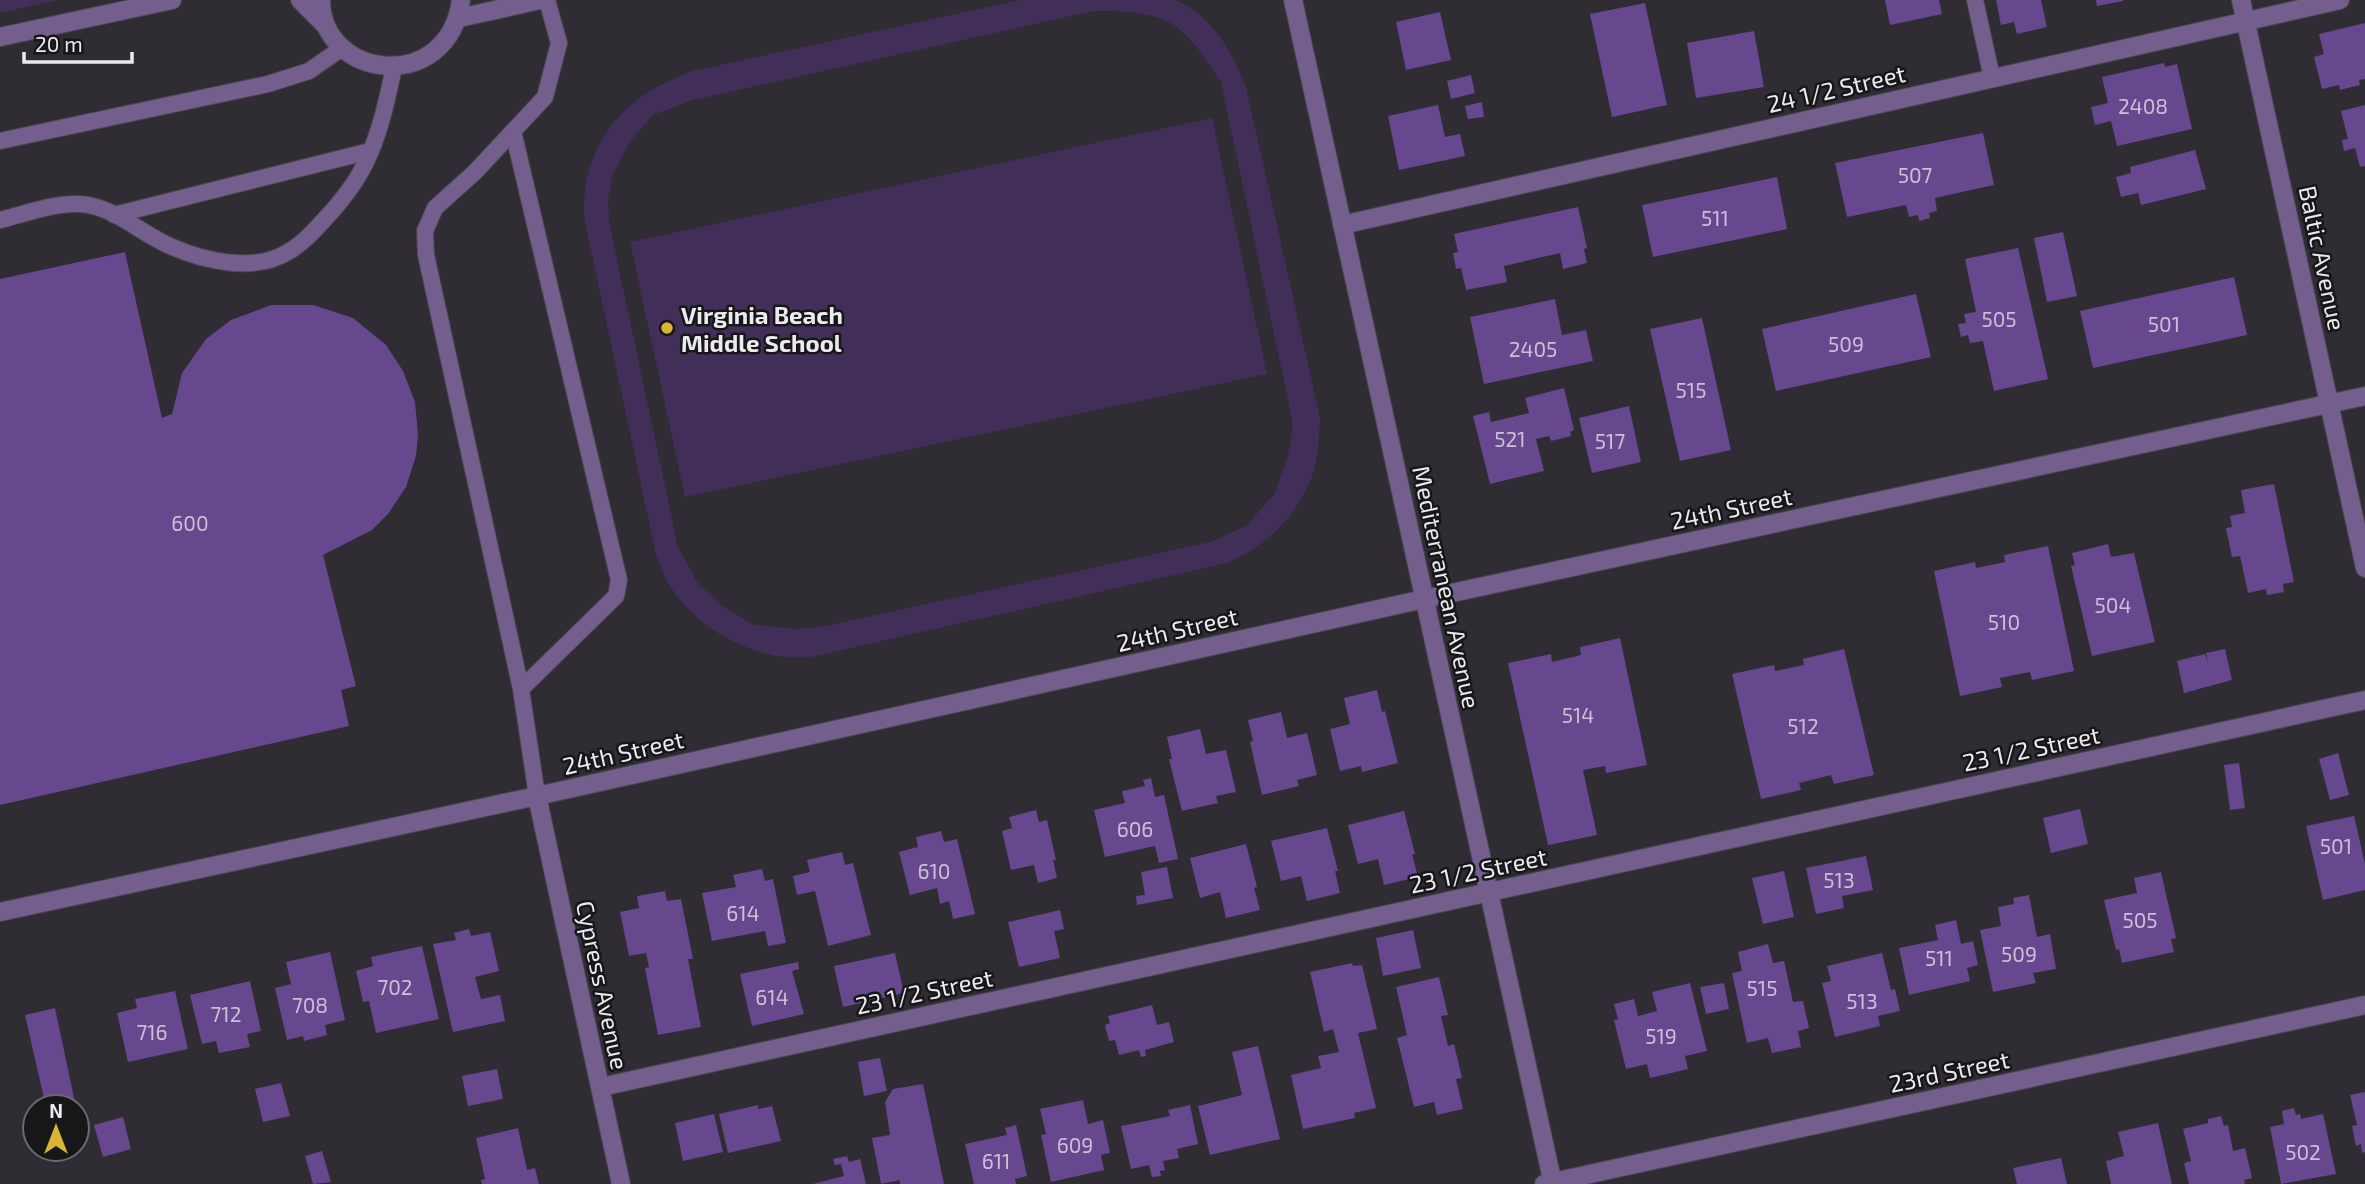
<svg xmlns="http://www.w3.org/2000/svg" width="2365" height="1184" font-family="'Exo 2',sans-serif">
	<rect width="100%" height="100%" fill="#2f2c34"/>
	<!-- green -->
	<path fill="#412e59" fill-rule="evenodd" d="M0,0H58L0,13Z
		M1020,0H1175C1213,16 1231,50 1246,87L1320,418C1319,439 1318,465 1309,484C1293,520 1263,548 1227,563L811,657C799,656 784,658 772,655C731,646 693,622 670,586C663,575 659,562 655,550L588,236C586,226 583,214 584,204C587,135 631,92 693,71ZM1093,11C1116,11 1149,11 1170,23C1192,36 1207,61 1221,82L1293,424L1288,456L1275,493L1246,526L1210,542L821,627L794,629L752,624L721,605L697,582L678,547L609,222L608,200L612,177L629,143L653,115L693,100Z
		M1212,118L1267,374L685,497L630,242Z"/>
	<!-- building -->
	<path fill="#67478e" d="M1885,0H1939L1942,14L1890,25Z
		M1996,0H2041L2047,27L2017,34L2014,22L2001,25Z
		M2096,0H2123V1L2097,6Z
		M1645,3L1667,105L1612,117L1590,14Z
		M1440,12L1451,60L1406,70L1396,22Z
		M2365,23V79L2359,80L2360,85L2340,90L2339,85L2322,89L2314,57L2324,54L2319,34Z
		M1754,31L1764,87L1696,98L1687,43Z
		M2164,63L2165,67L2177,64L2192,129L2117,146L2111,121L2095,125L2091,107L2108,103L2102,77Z
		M1471,75L1475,93L1451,99L1447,81Z
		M1482,102L1484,117L1468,119L1465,106Z
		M1438,105L1445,137L1460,134L1465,156L1399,170L1388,116Z
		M2365,105V166L2360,167L2355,148L2344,151L2342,140L2348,139L2341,111Z
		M1983,133L1994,185L1935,198L1937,211L1929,213L1930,218L1919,221L1918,215L1909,217L1906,205L1847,217L1835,163Z
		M2195,150L2206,189L2141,205L2138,193L2121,197L2116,177L2131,173L2130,167Z
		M1777,177L1787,229L1653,257L1642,205Z
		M1578,207L1587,248L1584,249L1587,263L1563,269L1560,253L1504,266L1507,282L1466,290L1461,268L1456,269L1453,253L1458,252L1454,234Z
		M2063,232L2077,296L2047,302L2034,238Z
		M2018,248L2048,379L1994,391L1983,341L1970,343L1968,335L1961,337L1958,324L1966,323L1964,314L1976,312L1965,259Z
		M125,252L162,418L172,414L182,373L206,339L231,320L271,305H313L353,318L386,345L403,371L415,402L418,434L416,456L406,487L388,514L372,530L323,555L356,686L341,690L349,726L0,805V279Z
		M2234,277L2247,335L2093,368L2080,311Z
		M1916,294L1931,357L1776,391L1762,329Z
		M1555,299L1562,335L1586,330L1593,361L1484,384L1470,317Z
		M1702,318L1731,450L1680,461L1650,329Z
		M1564,388L1574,430L1570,432L1571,436L1551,441L1549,436L1536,439L1544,471L1490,484L1473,416L1489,412L1491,422L1529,413L1525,398Z
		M1629,406L1641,462L1592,473L1579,418Z
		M2274,484L2294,582L2283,584L2284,592L2267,595L2266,589L2248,593L2240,556L2232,557L2226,528L2232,527L2230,516L2245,513L2241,490Z
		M2108,544L2111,557L2134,553L2155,642L2092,656L2071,566L2075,565L2072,553Z
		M2048,546L2074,671L2032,680L2030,672L2000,678L2002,687L1960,696L1934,571L1975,562L1976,568L2005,562L2004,555Z
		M1620,638L1647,765L1606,773L1605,766L1583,770L1597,835L1548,845L1508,663L1551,654L1552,662L1581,655L1580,647Z
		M1844,649L1874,775L1834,784L1831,775L1799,783L1801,790L1761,799L1732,674L1774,665L1775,671L1804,665L1803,659Z
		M2225,649L2232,680L2184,693L2177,661L2205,654L2208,663L2206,653Z
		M1377,690L1382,712L1385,711L1398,763L1362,772L1361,766L1340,771L1330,729L1350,724L1344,698Z
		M1281,712L1287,738L1307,733L1317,775L1297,780L1299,786L1262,795L1250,742L1253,741L1248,720Z
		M1200,729L1206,754L1226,750L1236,792L1216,796L1218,803L1182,811L1169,759H1172L1167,737Z
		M2338,753L2349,795L2330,800L2319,759Z
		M2239,763L2245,808L2230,810L2224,765Z
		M1151,778L1155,797L1164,795L1178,859L1159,863L1155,846L1105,857L1094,810L1125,803L1122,791L1145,786L1143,780Z
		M2080,809L2088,844L2051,853L2043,818Z
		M1036,810L1039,822L1047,820L1056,860H1053L1057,878L1038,883L1034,865L1011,870L1002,831L1012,828L1009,817Z
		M1404,811L1415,854H1412L1418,877L1384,885L1378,859L1358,864L1348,825Z
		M2354,816L2365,864V890L2323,900L2306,826Z
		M1327,828L1338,871H1335L1340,893L1307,901L1301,876L1281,881L1271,841Z
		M941,831L944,842L957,839L975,914L953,919L949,901L940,904L937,888L910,895L899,852L918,847L916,837Z
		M1246,844L1257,887L1254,888L1260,910L1226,918L1220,892L1200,898L1190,858Z
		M842,852L845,865L853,863L871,935L828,946L815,891L797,895L793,876L810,872L807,860Z
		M1866,856L1873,890L1842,896L1844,908L1816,914L1806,868Z
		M1167,867L1173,898L1137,905L1136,896L1145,895L1141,872Z
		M762,869L765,881L773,879L786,943L768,946L765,931L712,941L702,893L736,887L733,875Z
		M1784,871L1794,917L1763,924L1752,878Z
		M2161,872L2176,938L2171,939L2174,952L2122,963L2119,949L2116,950L2104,900L2137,893L2134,878Z
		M665,891L667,901L681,899L693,959H688L701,1027L658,1035L645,968L649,967L646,953L629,956L620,912L639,908L637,896Z
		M2029,895L2037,937L2050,934L2056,969L2033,973L2036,983L1993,992L1980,930L2001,926L1998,907L2014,904L2013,898Z
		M1060,910L1064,929L1054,931L1060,958L1019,967L1008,922Z
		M1956,920L1961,944L1973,941L1978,965L1967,968L1970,981L1909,995L1899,948L1938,940L1935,925Z
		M469,929L471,936L490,932L499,971L475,977L481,999L500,995L505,1021L453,1032L433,944L456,940L454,933Z
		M1413,930L1421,968L1383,976L1376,938Z
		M1768,944L1773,963L1784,961L1793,1002L1803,1001L1809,1028L1798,1031L1801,1047L1772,1053L1768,1038L1747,1043L1732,973L1742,971L1738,952Z
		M422,946L439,1019L376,1033L369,1001L363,1002L356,971L373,966L371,957Z
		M330,952L345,1020L325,1025L327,1035L304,1041L303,1036L287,1040L275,988L291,984L286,962Z
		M895,953L904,993L843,1007L834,966Z
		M1882,953L1891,990L1895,989L1900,1011L1878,1016L1880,1026L1835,1037L1822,983L1831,981L1827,966Z
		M798,962L799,969L792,971L804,1014L752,1026L740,974Z
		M1352,963L1353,966L1362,965L1377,1029L1358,1033L1376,1108L1354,1113L1355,1118L1303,1129L1291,1075L1321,1068L1318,1056L1339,1052L1333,1029L1324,1032L1310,972Z
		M1439,977L1448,1015L1441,1016L1448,1046L1454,1044L1462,1078L1456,1079L1463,1109L1437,1115L1434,1102L1414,1107L1397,1038L1407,1035L1396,987Z
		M250,981L261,1031L247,1034L250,1047L219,1053L216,1041L202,1044L190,995Z
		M1690,983L1707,1051L1685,1056L1688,1069L1650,1078L1647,1064L1626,1069L1614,1020L1618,1019L1614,1004L1634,999L1638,1016L1657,1011L1652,992Z
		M1724,983L1729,1009L1706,1014L1700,987Z
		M175,991L188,1049L128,1062L117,1013L137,1008L135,999Z
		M1152,1005L1157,1025L1169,1022L1174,1042L1145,1050L1146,1056L1141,1057L1139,1050L1119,1055L1115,1040L1109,1041L1105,1025L1110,1023L1108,1016Z
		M55,1008L76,1107H46L25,1015Z
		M1258,1046L1280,1139L1210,1155L1198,1106L1242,1095L1232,1052Z
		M880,1058L887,1091L864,1096L858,1062Z
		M497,1069L503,1099L468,1106L462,1076Z
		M281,1083L290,1116L263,1122L255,1089Z
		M923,1084L944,1184H900V1180L881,1184L872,1138L890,1135L885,1102L893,1089Z
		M2365,1092V1152L2362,1153L2361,1144L2356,1146L2352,1126L2357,1125L2350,1095Z
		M1083,1100L1088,1124L1103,1120L1110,1153L1101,1155L1104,1170L1051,1182L1041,1135L1046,1134L1040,1109Z
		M758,1105V1109L772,1106L781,1141L728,1153L719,1114Z
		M1190,1105L1198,1144L1177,1149L1179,1158L1163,1161L1165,1170L1160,1171L1161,1176L1152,1177L1149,1165L1131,1169L1121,1126L1170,1116L1168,1110Z
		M2294,1108L2296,1115L2300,1114L2301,1119L2323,1114L2336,1174L2281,1184L2270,1127L2284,1124L2282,1111Z
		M714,1114L723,1152L683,1161L675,1123Z
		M2221,1116L2224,1126L2228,1125L2233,1151L2245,1148L2252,1178L2244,1180L2245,1184H2189L2184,1163L2191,1161L2183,1129L2208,1123V1119Z
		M123,1117L131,1149L103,1157L94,1125Z
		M2158,1123L2172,1184H2111L2106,1161L2124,1156L2118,1132Z
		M1016,1125L1027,1176L1015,1179L1016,1184H974L965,1144L1007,1135L1005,1128Z
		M518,1128L527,1170L535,1168L539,1184H482L481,1180L485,1179L476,1138Z
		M322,1151L331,1182L313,1184L305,1156Z
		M847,1156L849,1162L860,1159L866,1184H813L844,1176L841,1164L835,1165L833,1159Z
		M2061,1158L2067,1184H2017L2013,1168Z"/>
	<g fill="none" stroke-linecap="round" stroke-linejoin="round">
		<!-- service casing -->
		<g stroke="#49474e" stroke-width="18">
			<path id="service" d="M1975,0L1992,78
				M513,131L619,580L616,596L521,689
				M0,141L268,84L309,71L342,48
				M114,215L370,151
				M0,220C25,214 53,203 79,204C112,205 140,233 170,246C204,261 254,273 288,252C302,244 313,232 324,220C339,204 355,184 365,164C380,134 387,100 394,67
				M537,796L521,689L426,255L425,231L435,208L475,172L545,97L559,43L547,0"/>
		</g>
		<!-- minor casing -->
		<g stroke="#49474e" stroke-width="20">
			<path id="minor" d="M300,0L325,25
				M321,0C321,79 448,96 461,0
				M459,18L540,0
				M0,37L172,0
				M1342,225L2340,0
				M601,1087L2365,700
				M1544,1184L2365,1005"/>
		</g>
		<!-- tertiary casing -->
		<g stroke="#49474e" stroke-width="20">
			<path id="tertiary" d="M1293,0L1553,1184
				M2241,0L2365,568
				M537,796L621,1184
				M0,912L537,796L1424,599L2365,396"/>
		</g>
		<!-- service -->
		<use href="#service" stroke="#735e8e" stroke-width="16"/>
		<!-- minor -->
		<use href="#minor" stroke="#735e8e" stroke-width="18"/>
		<!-- tertiary -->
		<use href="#tertiary" stroke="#735e8e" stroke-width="18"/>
	</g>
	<!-- markers -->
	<circle fill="#d7b434" stroke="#171619" stroke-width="2.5" cx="667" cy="328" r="7"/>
	<g text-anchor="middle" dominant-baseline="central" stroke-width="5" stroke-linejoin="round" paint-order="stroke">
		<!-- number labels -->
		<g font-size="21" fill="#cac1d6">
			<text x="2143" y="105">2408</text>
			<text x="1915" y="174">507</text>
			<text x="1715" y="217">511</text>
			<text x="1999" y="318">505</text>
			<text x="2164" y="323">501</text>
			<text x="1846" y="343">509</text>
			<text x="1533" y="348">2405</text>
			<text x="1691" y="389">515</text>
			<text x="1510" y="438">521</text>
			<text x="1610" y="440">517</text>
			<text x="190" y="522">600</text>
			<text x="2113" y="604">504</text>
			<text x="2004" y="621">510</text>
			<text x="1578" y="714">514</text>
			<text x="1803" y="725">512</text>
			<text x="1135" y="828">606</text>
			<text x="2336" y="845">501</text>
			<text x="934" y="870">610</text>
			<text x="1839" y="879">513</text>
			<text x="743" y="912">614</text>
			<text x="2140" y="919">505</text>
			<text x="2019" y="953">509</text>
			<text x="1939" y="957">511</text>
			<text x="395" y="986">702</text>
			<text x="1762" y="987">515</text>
			<text x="772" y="996">614</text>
			<text x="1862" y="1000">513</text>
			<text x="310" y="1004">708</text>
			<text x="226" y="1013">712</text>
			<text x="152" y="1031">716</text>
			<text x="1661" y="1035">519</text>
			<text x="1075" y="1144">609</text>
			<text x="2303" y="1151">502</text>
			<text x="996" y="1160">611</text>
		</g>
		<!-- street labels -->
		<g font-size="24" fill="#ebeaee" stroke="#171619">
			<text transform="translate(1836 88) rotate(-13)">24 1/2 Street</text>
			<text transform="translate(2323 258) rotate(78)">Baltic Avenue</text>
			<text transform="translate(1731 508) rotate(-12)">24th Street</text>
			<text transform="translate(1447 587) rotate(78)">Mediterranean Avenue</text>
			<text transform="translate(1177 629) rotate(-13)">24th Street</text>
			<text transform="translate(2031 748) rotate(-12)">23 1/2 Street</text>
			<text transform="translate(623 752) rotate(-13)">24th Street</text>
			<text transform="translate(1478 870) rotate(-12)">23 1/2 Street</text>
			<text transform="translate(603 985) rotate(78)">Cypress Avenue</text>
			<text transform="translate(924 991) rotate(-12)">23 1/2 Street</text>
			<text transform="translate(1949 1071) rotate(-12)">23rd Street</text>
		</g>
		<!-- poi labels -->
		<g font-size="24" font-weight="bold" fill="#ebeaee" stroke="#171619" text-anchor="start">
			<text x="681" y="314">Virginia Beach<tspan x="681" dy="28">Middle School</tspan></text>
		</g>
	</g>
	<!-- north arrow -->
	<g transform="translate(56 1128)"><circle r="33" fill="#171619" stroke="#6c6b6e" stroke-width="2"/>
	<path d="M0-5L12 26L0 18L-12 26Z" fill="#d7b434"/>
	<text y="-10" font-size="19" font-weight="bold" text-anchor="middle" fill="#ebeaee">N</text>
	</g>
	<!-- scale -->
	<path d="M24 52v10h108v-10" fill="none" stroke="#ebeaee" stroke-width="3.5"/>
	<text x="35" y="52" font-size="21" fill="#ebeaee" stroke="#171619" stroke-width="5" paint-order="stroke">20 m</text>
</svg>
